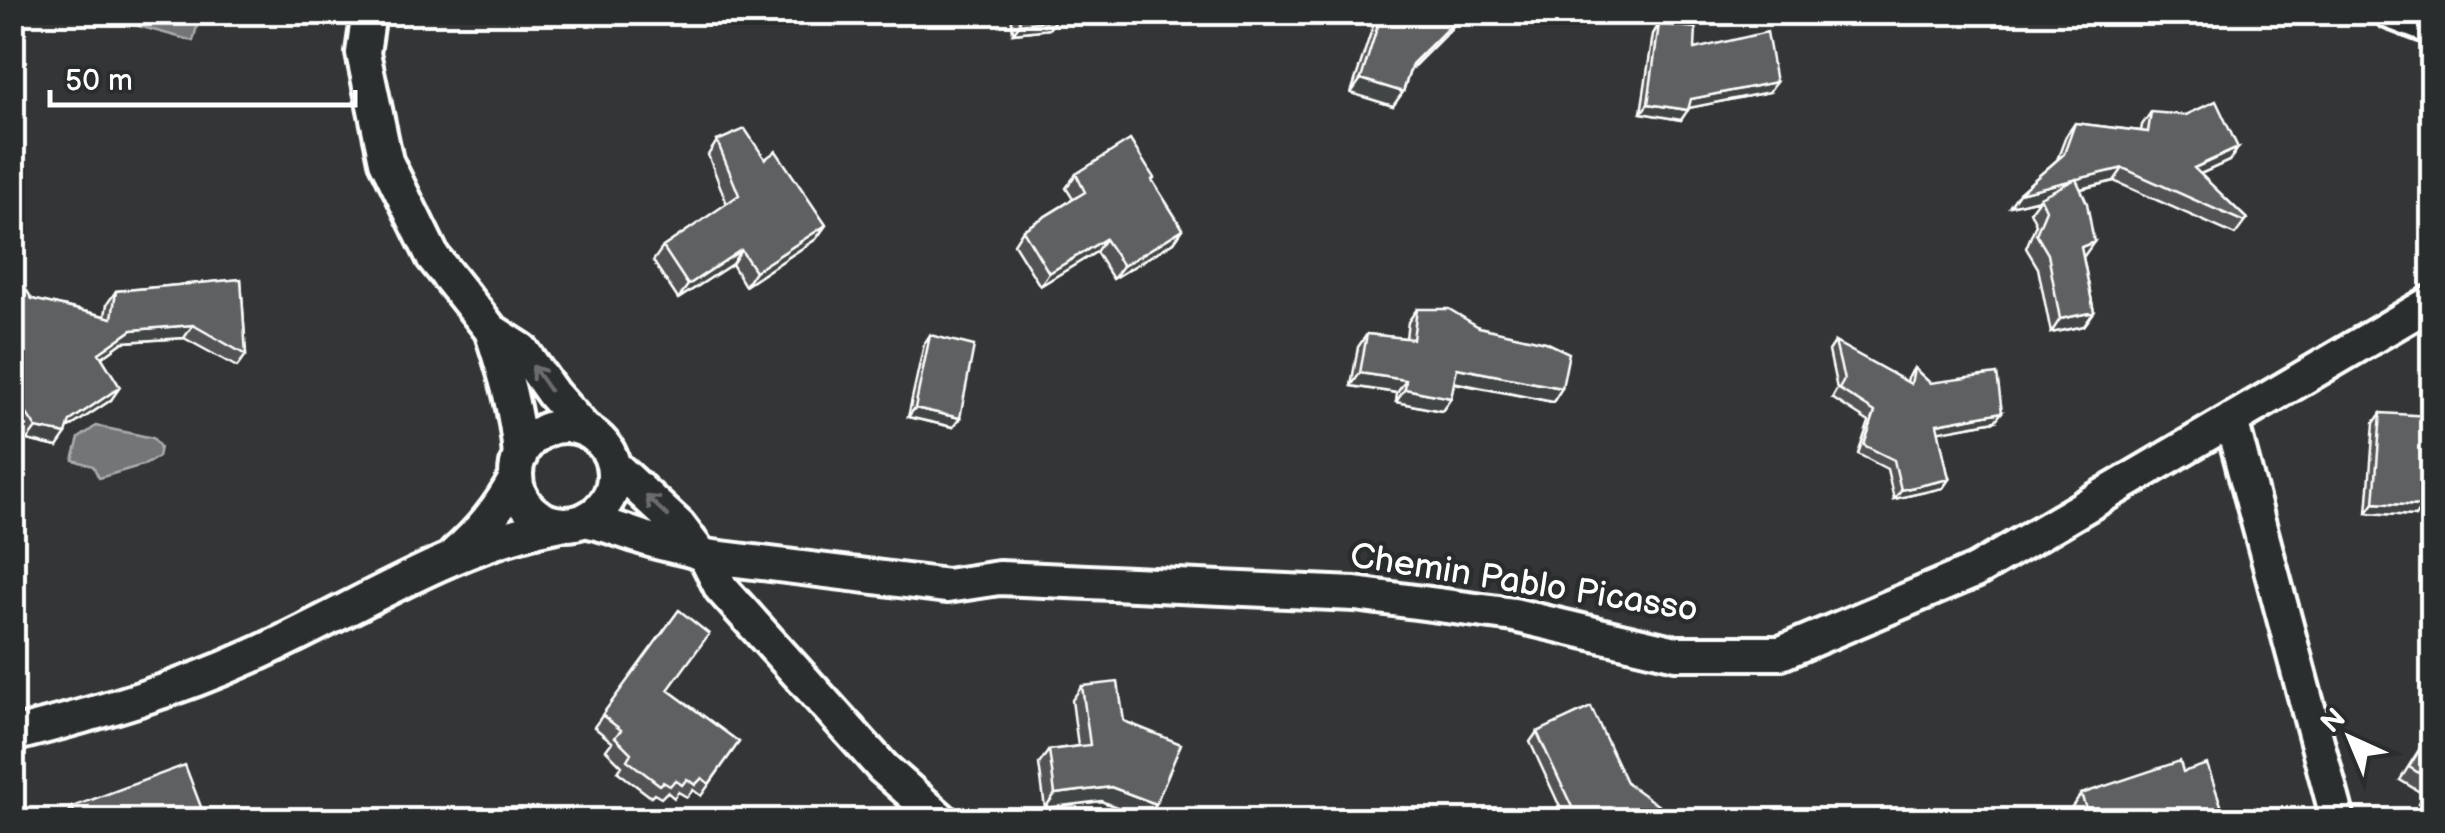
<svg xmlns="http://www.w3.org/2000/svg" width="2445" height="833" font-family="'Balsamiq Sans',sans-serif">
	<rect width="100%" height="100%" fill="#333536"/>
	<filter id="ink" filterUnits="userSpaceOnUse"><feTurbulence type="fractalNoise" baseFrequency=".01" numOctaves="2"/><feDisplacementMap in="SourceGraphic" scale="20" xChannelSelector="R" yChannelSelector="G"/><feConvolveMatrix kernelMatrix="1 2 1 2 8 2 1 2 1" color-interpolation-filters="sRGB"/></filter>
	<g filter="url(#ink)">
		<!-- water -->
		<path fill="#737576" stroke="#abacad" stroke-width="2.5" d="M107,12L192,13L191,16L199,19L193,41L106,17Z
			M96,426L153,438L160,447L158,457L146,464L99,478L93,466L73,460L79,438Z"/>
		<g fill="none" stroke-linecap="round" stroke-linejoin="round">
			<!-- minor casing -->
			<g stroke="#fff" stroke-width="40">
				<path id="minor" d="M369,12L363,53L386,161L433,257L491,330L522,350L553,394L586,431
					M2390,12L2432,28
					M491,330C505,373 517,412 520,457
					M2231,420L2338,820
					M516 475a49 49 0 1 1 98 0a49 49 0 1 1-98 0Z
					M613,465L679,526L697,550
					M584,520C613,525 637,538 665,544C679,548 692,548 705,556L947,586L999,578L1355,594L1514,615L1676,653H1781L1975,571L2432,302
					M455,554C481,531 499,509 516,478
					M705,556L721,588L883,768L942,820
					M12,735C95,714 175,691 252,656C355,610 450,545 561,524"/>
			</g>
			<!-- minor -->
			<use href="#minor" stroke="#2a2d2e" stroke-width="32"/>
		</g>
		<!-- wall -->
		<path fill="#525354" stroke="#fff" stroke-width="2.5" d="M1011,12H1073L1069,19L1055,20L1049,29L1013,33Z
			M1359,12H1457L1460,16L1450,30L1410,70L1403,92L1393,106L1351,93L1373,26Z
			M1659,24L1695,49L1769,92L1688,108L1681,120L1641,113L1653,34Z
			M2151,112L2238,148L2229,161L2200,174L2247,219L2235,235L2114,181L2081,189L2083,257L2094,312L2084,326L2051,333L2038,268L2026,248L2036,224L2030,211L2039,199L2010,206L2019,193L2057,160L2066,136L2075,123L2141,131L2142,125Z
			M717,141L826,225L816,239L745,286L732,264L678,299L653,261L663,247L727,204L708,155Z
			M1076,174L1152,180L1183,229L1174,242L1113,279L1096,252L1040,286L1014,244L1023,230L1073,199L1066,188Z
			M241,279L246,355L237,367L184,338L123,342L102,357L111,400L67,429L57,447L27,440L12,417V300L32,299L105,316L107,304L116,291Z
			M1417,309L1562,388L1553,402L1454,383L1451,398L1442,411L1396,402L1397,393L1351,386L1358,347L1367,334L1406,338L1408,322Z
			M930,335L960,418L953,427L908,417L924,344Z
			M1835,342L1907,382L1908,377L1914,368L1930,383L1995,421L1938,431L1949,479L1943,488L1894,499L1887,469L1858,454L1869,422L1832,398L1837,389L1829,351Z
			M2381,413L2427,445H2432V488L2423,487L2415,516L2367,513L2374,423Z
			M679,610L668,690L739,742L701,796L693,790L687,797L678,792L674,798L667,792L661,798L654,794L651,797L618,772L622,766L606,750L612,742L594,727Z
			M1082,686L1124,721L1146,818L1101,801L1045,808L1039,764L1049,750L1078,746L1072,700Z
			M2432,729V812L2418,803L2423,794L2400,780Z
			M1537,732L1626,782L1655,820H1566L1530,742Z
			M2183,772L2222,808L2213,820H2075L2071,808L2081,794Z
			M72,807L206,820H65Z"/>
		<!-- shaded-wall -->
		<path fill="#424445" stroke="#fff" stroke-width="2.5" d="M1054,12H1073L1069,19L1055,20L1049,29L1013,33L1020,24Z
			M1460,16L1450,30L1402,78L1412,64Z
			M1361,79L1403,92L1393,106L1351,93Z
			M1776,82L1769,92L1684,109L1691,99Z
			M1648,104L1688,110L1681,120L1641,113Z
			M2238,148L2229,161L2185,181L2194,168Z
			M2123,168L2114,181L2010,206L2019,193Z
			M826,225L816,239L745,286L755,271Z
			M1183,229L1174,242L1113,279L1123,266Z
			M1105,239L1096,252L1040,286L1049,273Z
			M2094,242L2084,256L2071,261L2081,247Z
			M741,250L732,264L678,299L688,285Z
			M2094,312L2084,326L2051,333L2060,319Z
			M193,325L184,338L123,342L90,366L99,353L132,330Z
			M1457,368L1562,388L1553,402L1448,381Z
			M1360,373L1406,380L1397,393L1351,386Z
			M120,387L111,400L61,433L70,421Z
			M1405,389L1451,398L1442,411L1396,402Z
			M915,408L960,418L953,427L908,417Z
			M2002,412L1995,421L1930,433L1937,424Z
			M36,428L66,434L57,447L27,440Z
			M2424,477H2432V488L2417,487Z
			M1949,479L1943,488L1894,499L1901,490Z
			M2374,503L2422,506L2415,516L2367,513Z
			M1111,787L1156,804L1146,818L1101,801L1045,808L1055,794Z
			M2222,808L2213,820H2193L2196,816Z"/>
		<!-- building -->
		<path fill="#5f6162" stroke="#fff" stroke-width="2.5" d="M1018,12H1054L1055,20L1020,24Z
			M1382,12H1457L1460,16L1412,64L1403,92L1361,79Z
			M1659,24L1696,28L1695,49L1767,32L1776,82L1691,99L1688,110L1648,104Z
			M2216,101L2238,148L2194,168L2247,219L2244,222L2123,168L2019,193L2064,154L2075,123L2148,132L2151,112L2186,115Z
			M745,129L765,159L776,151L826,225L755,271L741,250L688,285L663,247L739,195L717,141Z
			M1130,140L1154,178L1152,180L1183,229L1123,266L1105,239L1049,273L1023,230L1085,192L1076,174Z
			M2076,179L2087,203L2094,242L2081,247L2094,312L2060,319L2048,254L2036,234L2046,210L2040,197Z
			M241,279L246,355L193,325L132,330L99,353L120,387L70,421L66,434L36,428L12,391V300L27,291L32,299L112,318L116,291Z
			M1417,309H1449L1479,327L1546,342L1569,353L1562,388L1457,368L1451,398L1405,389L1406,380L1360,373L1367,334L1413,339Z
			M930,335L974,346L960,418L915,408Z
			M1835,342L1911,384L1914,368L1930,383L1997,374L2002,412L1937,424L1949,479L1901,490L1894,460L1864,445L1875,412L1839,389L1844,380Z
			M2381,413L2429,416L2427,445H2432V477H2424L2422,506L2374,503Z
			M679,610L709,634L668,690L739,742L709,784L702,778L695,785L687,779L682,785L675,780L670,786L663,782L660,785L627,760L631,753L615,737L621,730L602,715Z
			M1118,682L1124,721L1181,744L1156,804L1111,787L1055,794L1049,750L1090,745L1082,686Z
			M1591,707L1626,782L1663,809L1655,820H1612L1598,811L1590,820H1578L1537,732Z
			M2432,729V793L2427,790L2432,781L2409,767Z
			M2180,761L2183,772L2207,764L2222,808L2196,816L2197,820H2090L2081,794Z
			M185,765L206,820H77L72,807Z
			M327,810L330,820H290Z
			M487,812L491,820H471Z"/>
		<!-- one-way arrows -->
		<defs><path id="oneway-shaft" d="M-6 0H5M1.5-3L5.5 0L1.5 3" fill="none" stroke-width="1.6" stroke-linecap="round" stroke-linejoin="round" transform="scale(2.5)"/></defs>
		<g stroke="#6a6c6d">
			<use href="#oneway-shaft" transform="translate(541 378) rotate(-125)"/>
			<use href="#oneway-shaft" transform="translate(657 506) rotate(-137)"/>
		</g>
	</g>
	<g text-anchor="middle" dominant-baseline="central" stroke-width="9" stroke-linejoin="round" paint-order="stroke">
		<!-- street labels -->
		<g font-size="35" fill="#fff" stroke="#2a2d2e">
			<text transform="translate(1524 583) rotate(9)">Chemin Pablo Picasso</text>
		</g>
	</g>
	<!-- margin -->
	<rect width="2445" height="833" fill="none" stroke="#2a2d2e" stroke-width="50"/>
	<rect x="25" y="25" width="2395" height="783" fill="none" stroke="#fff" stroke-width="4" filter="url(#ink)"/>
	<!-- north arrow -->
	<g transform="translate(2350 738) rotate(316)" stroke="#2a2d2e" stroke-width="8" paint-order="stroke">
	<path d="M0-8L18 38L0 25L-18 38Z" fill="#ffffff"/>
	<text y="-15" font-size="28" font-weight="bold" text-anchor="middle" fill="#ffffff">N</text>
	</g>
	<!-- scale -->
	<path d="M50 90v15h305v-15" fill="none" stroke="#ffffff" stroke-width="5"/>
	<text x="65" y="90" font-size="30" fill="#ffffff" stroke="#2a2d2e" stroke-width="8" paint-order="stroke">50 m</text>
</svg>
